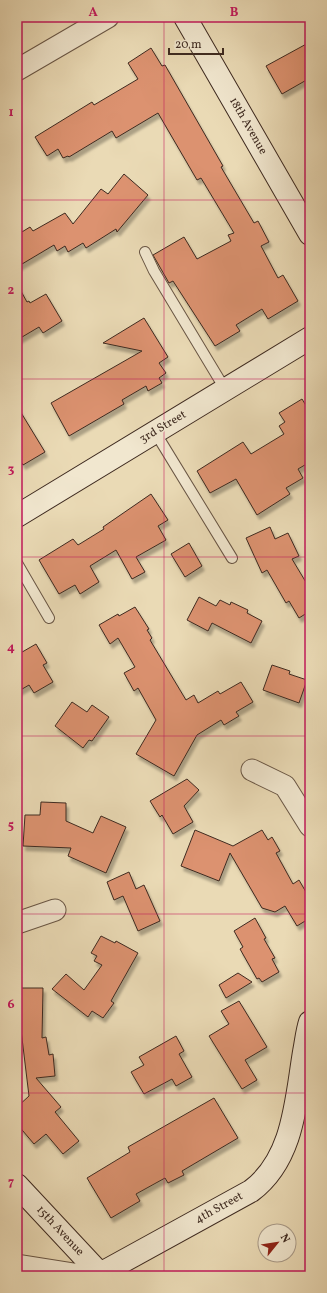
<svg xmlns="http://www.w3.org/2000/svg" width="327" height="1293" font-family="Vollkorn,serif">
	<defs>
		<filter id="shadow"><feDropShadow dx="2.5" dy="4.5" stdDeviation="1" flood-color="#0004"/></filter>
	</defs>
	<rect width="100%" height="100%" fill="#eadab5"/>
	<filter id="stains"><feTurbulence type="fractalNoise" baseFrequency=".005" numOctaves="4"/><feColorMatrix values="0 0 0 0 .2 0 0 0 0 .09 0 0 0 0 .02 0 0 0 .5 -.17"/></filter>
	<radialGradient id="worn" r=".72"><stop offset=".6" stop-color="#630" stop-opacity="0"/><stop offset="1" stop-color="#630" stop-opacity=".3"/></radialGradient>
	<!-- building -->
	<path fill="#dc926f" stroke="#3e2a20" filter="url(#shadow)" d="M310,42V78L282,94L266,66Z
		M151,48L162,66L165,65L223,166L221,167L254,223L258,221L269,242L261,246L278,278L283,275L298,301L268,319L262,309L236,325L240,331L215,346L173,281L169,283L153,255L184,237L197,259L231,241L228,235L234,233L201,178L197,180L158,113L116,138L112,131L69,157L68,156L63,158L58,149L47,156L35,137L92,102L94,105L138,79L128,63Z
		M124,174L148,195L117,232L116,229L86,248L83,243L68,252L65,246L57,251L54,245L17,267V235L30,227L33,231L65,213L73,224L101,189L108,194Z
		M17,284L27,302L29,301L30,303L46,294L62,321L43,333L39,327L17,340Z
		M144,318L168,357L159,363L166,373L159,378L162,383L148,391L146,386L122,400L124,404L69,436L51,403L142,351L103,343Z
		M302,399L310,412V462L298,469L303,478L286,488L290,494L257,515L236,479L210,493L197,471L243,442L251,454L284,434L279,426L285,422L279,413Z
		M17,406L45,452L23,465L17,455Z
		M151,494L168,520L158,526L166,540L136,557L145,572L132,579L116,550L90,566L99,582L80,594L75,585L59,594L39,560L73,539L78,545L104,529L103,527Z
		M270,527L275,539L288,533L299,556L292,559L310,589V611L299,618L289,601L286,603L267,570L262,573L246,538Z
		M189,543L202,566L185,577L171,554Z
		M199,597L216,606L220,600L230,605L231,602L248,610L247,613L262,621L251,643L212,623L208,631L187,620Z
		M135,607L149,629L147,630L152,638L150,640L186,700L194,695L198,703L218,691L220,694L241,682L253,702L236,712L239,716L224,725L221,720L197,735L174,776L136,754L156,720L138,688L134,691L124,673L135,667L118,638L110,644L99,625L118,614L119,616Z
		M36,644L47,663L43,665L53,682L34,693L29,685L17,692V655Z
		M272,665L290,671L289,674L307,680L299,703L263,690Z
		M72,702L87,712L92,705L109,717L92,741L89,740L83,748L55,726Z
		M187,779L199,790L184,806L193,822L173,834L162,815L160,817L150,801Z
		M41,802L66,803V821L93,833L101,816L126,827L106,873L68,856L71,848L23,846L25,815H40Z
		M195,830L233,846L262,830L268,840L272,837L280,851L276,853L293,884L299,880L310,899V918L297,926L285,906L275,912L262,908L230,853L219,881L181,866Z
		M129,872L136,889L144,885L160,921L138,931L123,896L114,900L107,882Z
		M255,918L266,938L264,939L275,958L272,959L279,972L262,982L259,978L257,979L240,949L243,947L234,931Z
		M101,936L115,943L116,941L138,953L111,1001L114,1003L103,1018L92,1011L88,1017L52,989L66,974L84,990L102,965L94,961L97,956L91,953Z
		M238,973L252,982L226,998L219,985Z
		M19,988H43L42,1038L46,1037L49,1055L53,1054L55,1076L36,1078L61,1107L55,1112L79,1141L63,1154L46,1134L34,1144L17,1124V1107L29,1096L21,1030H18Z
		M239,1001L267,1047L245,1060L257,1080L242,1089L209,1036L229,1024L221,1011Z
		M176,1036L184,1051L179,1054L192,1077L176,1086L172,1079L144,1094L131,1072L144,1065L139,1057Z
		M214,1098L238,1138L182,1171L184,1175L168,1183L165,1178L136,1194L140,1201L111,1218L87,1178L130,1152L128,1147Z"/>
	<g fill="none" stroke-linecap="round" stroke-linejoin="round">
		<!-- lane casing -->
		<g stroke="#695645" stroke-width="12">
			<path id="lane" d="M145,252L154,271L225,389
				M155,432L232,558
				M17,563L49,618"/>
		</g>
		<!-- street casing -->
		<g stroke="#695645" stroke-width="23">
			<path id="street" d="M17,70L108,17
				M252,770L285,786L310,826
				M17,923L55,910
				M17,1265L74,1274H100"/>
		</g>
		<!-- secondary casing -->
		<g stroke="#3e2a20" stroke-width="24">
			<path id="secondary" d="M185,17L310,234
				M17,516L310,338
				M17,1185L102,1276
				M100,1274L251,1191C294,1159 296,1100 304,1052C306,1042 307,1031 310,1022"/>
		</g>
		<!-- lane -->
		<use href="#lane" stroke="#f1e7cf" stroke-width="10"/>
		<!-- street -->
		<use href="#street" stroke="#f1e7cf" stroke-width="21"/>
		<!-- secondary -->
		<use href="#secondary" stroke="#f1e7cf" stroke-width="22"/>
	</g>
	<!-- grid -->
	<path fill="none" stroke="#c2185b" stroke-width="1" stroke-opacity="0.55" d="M164,17V1276M17,200H310M17,379H310M17,557H310M17,736H310M17,914H310M17,1093H310"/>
	<g text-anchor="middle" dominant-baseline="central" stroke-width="3" stroke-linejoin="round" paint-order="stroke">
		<!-- street labels -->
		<g font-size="12" fill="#3e2a20" stroke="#f1e7cf">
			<text transform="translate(248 126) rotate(60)">18th Avenue</text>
			<text transform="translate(163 427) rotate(-31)">3rd Street</text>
			<text transform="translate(219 1208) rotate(-29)">4th Street</text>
			<text transform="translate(60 1231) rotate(47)">15th Avenue</text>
		</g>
	</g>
	<!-- margin -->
	<rect width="327" height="1293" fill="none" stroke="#eadab5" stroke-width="44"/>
	<!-- north arrow -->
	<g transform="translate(277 1243) rotate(60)"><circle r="19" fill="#f1e7cf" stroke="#a99b89"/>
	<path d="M0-3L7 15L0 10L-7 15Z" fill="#8f2418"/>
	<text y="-6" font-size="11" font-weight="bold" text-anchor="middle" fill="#3e2a20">N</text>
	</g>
	<!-- scale -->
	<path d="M169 48v6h54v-6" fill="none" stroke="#3e2a20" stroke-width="2"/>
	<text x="175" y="48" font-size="12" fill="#3e2a20" stroke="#f1e7cf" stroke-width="3" paint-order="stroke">20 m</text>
	<rect x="22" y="22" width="283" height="1249" fill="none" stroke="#c2185b" stroke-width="1.5"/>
	<g font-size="13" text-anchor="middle" font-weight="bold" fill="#c2185b">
		<text x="93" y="16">A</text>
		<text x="234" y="16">B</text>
		<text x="11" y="116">1</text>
		<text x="11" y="294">2</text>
		<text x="11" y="473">3</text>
		<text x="11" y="651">4</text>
		<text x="11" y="829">5</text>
		<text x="11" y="1008">6</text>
		<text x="11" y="1186">7</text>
	</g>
	<rect width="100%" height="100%" filter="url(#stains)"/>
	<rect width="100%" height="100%" fill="url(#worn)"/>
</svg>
